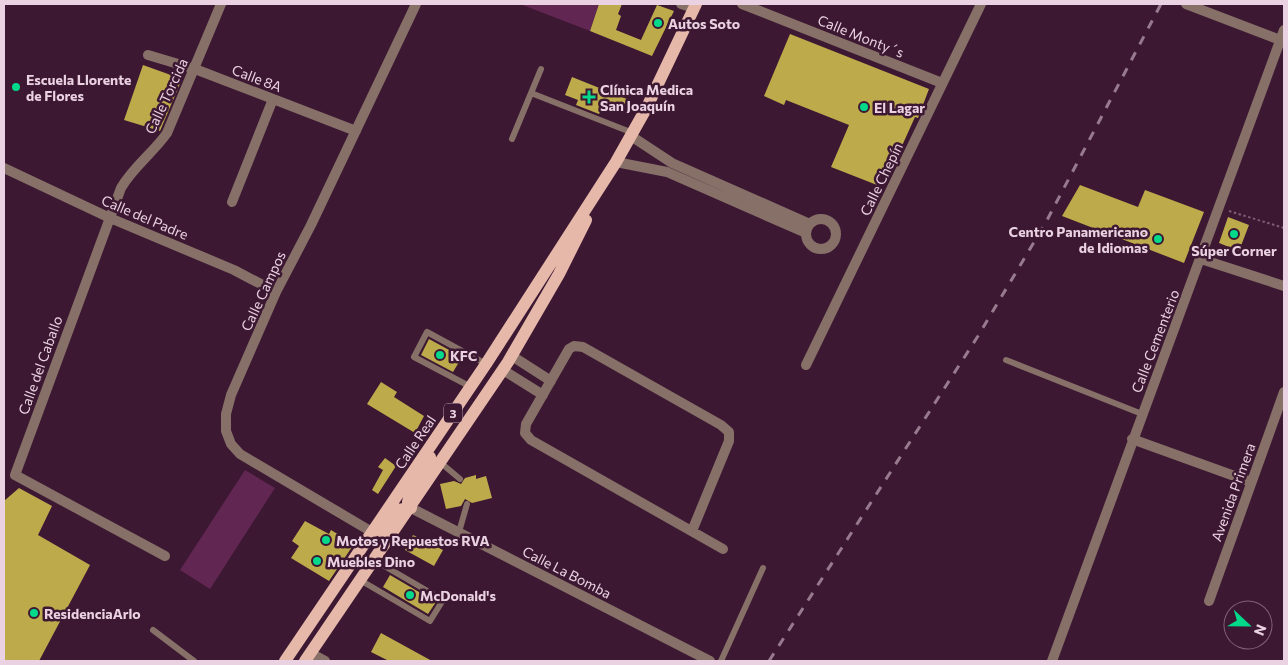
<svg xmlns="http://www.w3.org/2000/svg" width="1288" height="665" font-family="Commissioner,sans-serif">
	<rect width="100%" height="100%" fill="#3c1832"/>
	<!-- green -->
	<path fill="#612652" d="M520,4H599L590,31Z
		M245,470L275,488L210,589L180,570Z"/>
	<!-- building -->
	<path fill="#bdab4b" d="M599,4H622L618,14L621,16L616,30L641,40L657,5L674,11L652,56L590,31Z
		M790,34L929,89L918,118L915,117L901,148L893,149L877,185L831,167L849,125L786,100L784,105L764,96Z
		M143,65L182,79L160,131L124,120Z
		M572,77L627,99L622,111L605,104L599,114L576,105L578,100L565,95Z
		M1080,185L1138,207L1145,190L1204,212L1184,263L1062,216Z
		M1228,217L1249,225L1239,251L1219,243Z
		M429,339L462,357L453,372L421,355Z
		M381,382L397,392L394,397L424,416L415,433L367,404Z
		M385,458L396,466L378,494L372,490L383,470L378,467Z
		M476,475V479L486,476L492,498L472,503L465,499L461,506L446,509L440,484L454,481L461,484L465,478Z
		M19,488L52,506L38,535L90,565L39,661H4V501Z
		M305,521L329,534L331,530L354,544L329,581L291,558L299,546L292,541Z
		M413,535L443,550L434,566L405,550Z
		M390,575L436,602L428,614L383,587Z
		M381,633L432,661H389L371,652Z"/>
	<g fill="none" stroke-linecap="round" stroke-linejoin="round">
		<!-- path -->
		<path stroke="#7e5e74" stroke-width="2" stroke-dasharray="2.5 2.5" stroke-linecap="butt" d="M1229,211L1284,228"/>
		<!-- service -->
		<path stroke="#867068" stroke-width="6" d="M531,93L633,133
			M512,139L541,69
			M1006,360L1142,414
			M471,387L414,357L427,332L486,364
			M441,463L460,479
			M459,532L467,504
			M360,580L430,621L443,600L374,560
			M153,630L194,661
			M721,661L763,568"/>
		<!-- minor -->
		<path stroke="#867068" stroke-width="10" d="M681,4L694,8
			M742,4L942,83
			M1186,4L1280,40
			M148,55L195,69L356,131
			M631,136L672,163L810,224
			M616,162L667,172L806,233
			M4,168L110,218L234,270L276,292
			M232,202L273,99
			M806 234a15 15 0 1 1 30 0a15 15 0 1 1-30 0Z
			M1201,259L1284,286
			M512,356L551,381
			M806,365L981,4
			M503,370L543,395
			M1132,439L1251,482
			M411,508L710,661
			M692,531L729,441V432L721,425L583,347L574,346L569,349L526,424L525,433L531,440L723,549
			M372,532L240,454L231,444L226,431V414L231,395L276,292L311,225L416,4
			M165,556L15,475L121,188C133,167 153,153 167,133L221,4
			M1209,601L1284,392
			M310,653L325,661
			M1052,661L1284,30"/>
		<!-- primary -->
		<path stroke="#e6b8a9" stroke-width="12" d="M381,531L398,510L411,508L408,502L410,495L430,457
			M285,661L486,364L616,162L647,107L696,4
			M305,661L508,362L559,274L586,220"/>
		<!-- rail -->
		<path stroke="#987a8f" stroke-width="3" stroke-dasharray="9 9" stroke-linecap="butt" d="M769,661L978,336L1046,222L1161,4"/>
	</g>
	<!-- markers -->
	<g fill="#02d98b" stroke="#3c1832" stroke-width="2">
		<circle cx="658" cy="23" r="5"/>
		<circle cx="16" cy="87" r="5"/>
		<path d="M586.5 89.5h5v5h5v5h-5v5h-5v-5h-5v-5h5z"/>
		<circle cx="864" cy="107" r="5"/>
		<circle cx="1234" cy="234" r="5"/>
		<circle cx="1158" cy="239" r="5"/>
		<circle cx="440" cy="355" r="5"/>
		<circle cx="326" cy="540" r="5"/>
		<circle cx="317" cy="561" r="5"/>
		<circle cx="410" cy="595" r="5"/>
		<circle cx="34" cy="613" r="5"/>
	</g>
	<g text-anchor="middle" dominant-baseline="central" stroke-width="5" stroke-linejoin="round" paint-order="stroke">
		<!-- shield labels -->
		<rect fill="#3c1832" stroke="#b69aad" stroke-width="1" x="444" y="403.5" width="18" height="19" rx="4"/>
		<g font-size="12" font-weight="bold" fill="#ebd2e2">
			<text x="453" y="413">3</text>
		</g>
		<!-- poi labels -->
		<g font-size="14" font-weight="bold" fill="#ebd2e2" stroke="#3c1832" text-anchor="start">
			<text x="668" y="23">Autos Soto</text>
			<text x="26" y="79">Escuela Llorente<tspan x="26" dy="16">de Flores</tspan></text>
			<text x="600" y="89">Clínica Medica<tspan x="600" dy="16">San Joaquín</tspan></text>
			<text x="874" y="107">El Lagar</text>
			<text x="1148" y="231" text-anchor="end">Centro Panamericano<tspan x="1148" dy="16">de Idiomas</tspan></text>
			<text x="1234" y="250" text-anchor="middle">Súper Corner</text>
			<text x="450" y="355">KFC</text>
			<text x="336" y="540">Motos y Repuestos RVA</text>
			<text x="327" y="561">Muebles Dino</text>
			<text x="420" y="595">McDonald's</text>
			<text x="44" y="613">ResidenciaArlo</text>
		</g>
		<!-- street labels -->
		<g font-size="14" fill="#ebd2e2" stroke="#3c1832">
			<text transform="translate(861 36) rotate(22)">Calle Monty´s</text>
			<text transform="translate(257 78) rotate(21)">Calle 8A</text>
			<text transform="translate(166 96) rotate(-65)">Calle Torcida</text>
			<text transform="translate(881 179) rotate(-64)">Calle Chepín</text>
			<text transform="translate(145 217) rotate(23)">Calle del Padre</text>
			<text transform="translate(263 291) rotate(-65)">Calle Campos</text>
			<text transform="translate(1155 341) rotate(-69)">Calle Cementerio</text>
			<text transform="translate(40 365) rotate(-70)">Calle del Caballo</text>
			<text transform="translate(415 442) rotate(-56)">Calle Real</text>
			<text transform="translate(1233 492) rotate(-70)">Avenida Primera</text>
			<text transform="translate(567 572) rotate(27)">Calle La Bomba</text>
		</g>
	</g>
	<!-- border -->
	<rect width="1288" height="665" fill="none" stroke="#ebd2e2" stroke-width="10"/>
	<!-- north arrow -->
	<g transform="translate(1248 625) rotate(112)"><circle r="24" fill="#3c1832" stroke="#826278"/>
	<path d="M0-4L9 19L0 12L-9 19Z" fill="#02d98b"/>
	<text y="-8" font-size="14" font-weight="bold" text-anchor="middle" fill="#ebd2e2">N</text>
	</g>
</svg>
